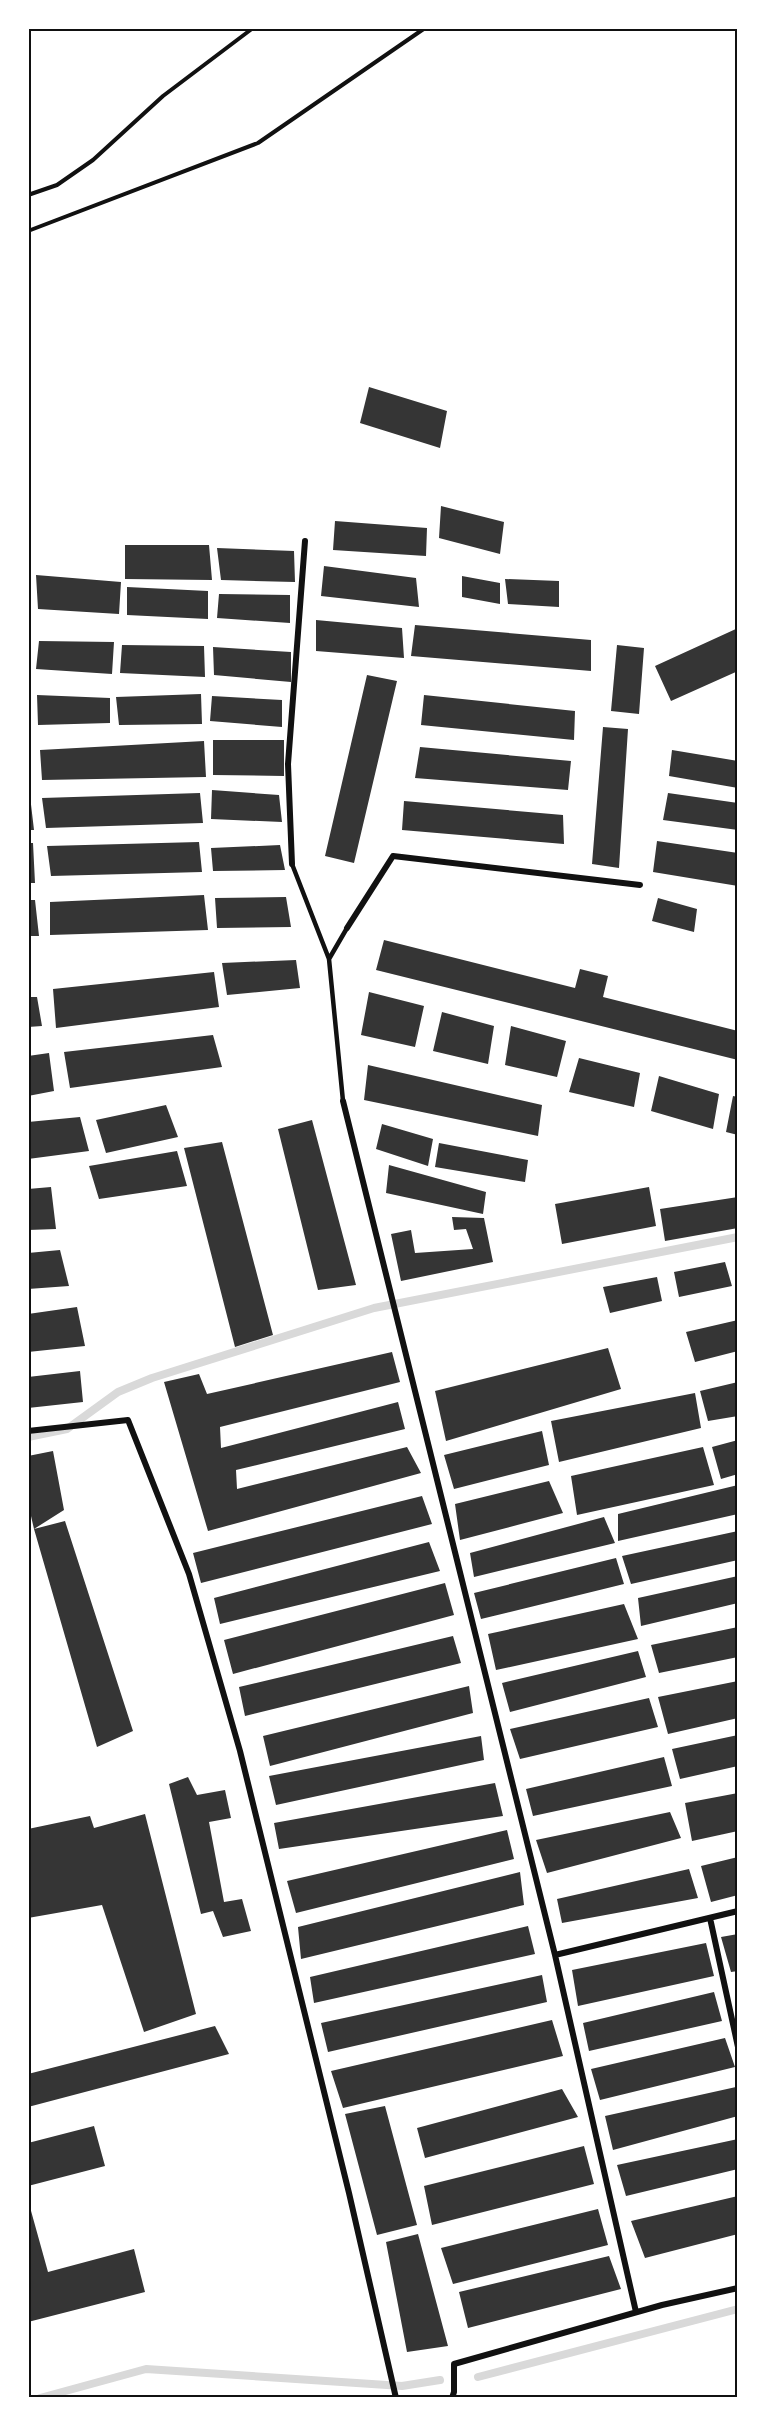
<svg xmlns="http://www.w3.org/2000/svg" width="766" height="2426" font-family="'Libre Baskerville',serif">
	<rect width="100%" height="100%" fill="#fff"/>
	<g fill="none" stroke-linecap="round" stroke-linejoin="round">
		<!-- stream -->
		<path stroke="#d9d9d9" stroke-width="8" d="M28,1437L67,1429L118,1392L152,1378L374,1308L738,1237
			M478,2377L738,2309
			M40,2398L146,2369L402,2386L440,2380"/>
	</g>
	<!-- building -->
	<path fill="#353535" d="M369,387L447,411L440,448L360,423Z
		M441,506L504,522L500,554L439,538Z
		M335,521L427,528L426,556L333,550Z
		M125,545H209L212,580L125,579Z
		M217,548L294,551L295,582L221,580Z
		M324,566L416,578L419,607L321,596Z
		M36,575L121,582L119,614L38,609Z
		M462,576L500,583V604L462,597Z
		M505,579L559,581V607L508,604Z
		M127,587L208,591V619L127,615Z
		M219,594L290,595V623L217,618Z
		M316,620L402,628L404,658L316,651Z
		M415,625L591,640V671L411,656Z
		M738,628V671L671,701L655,666Z
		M39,641L114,642L112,674L36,669Z
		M122,645L204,646L205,677L120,673Z
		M617,645L644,648L639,714L611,711Z
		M213,647L291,652V682L214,675Z
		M367,675L397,681L354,863L325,856Z
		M201,694L202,724L119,725L116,697Z
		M37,695L110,698V723L38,725Z
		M424,695L575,711L574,740L421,725Z
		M212,696L282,700V727L210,721Z
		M603,727L628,729L619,868L592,864Z
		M213,740H284V776L213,775Z
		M204,741L206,777L42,780L40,750Z
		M420,747L571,761L568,790L415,778Z
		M672,750L738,761V788L669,776Z
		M212,790L279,795L282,822L211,819Z
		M200,793L203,823L46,828L42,798Z
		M668,793L738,803V830L663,820Z
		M28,796H30L34,830H28Z
		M404,801L563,815L564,844L402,830Z
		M657,841L738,853V886L653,872Z
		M199,842L202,872L51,876L47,846Z
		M28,843H33L35,883H28Z
		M280,845L285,870L213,871L211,848Z
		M204,895L208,930L50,935V902Z
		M286,897L291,927L217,928L215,898Z
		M658,898L697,909L694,932L652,921Z
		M28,900H35L39,936H28Z
		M384,940L575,988L580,969L608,976L603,997L738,1031V1060L376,970Z
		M296,960L300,988L227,995L222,963Z
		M214,972L219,1007L56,1028L53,989Z
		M369,992L424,1006L415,1047L361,1035Z
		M28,997H37L42,1026L28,1027Z
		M442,1012L494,1026L488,1064L433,1051Z
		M511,1026L566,1041L557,1077L505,1065Z
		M213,1035L222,1067L70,1088L64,1052Z
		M49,1053L54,1091L28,1096V1056Z
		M579,1058L640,1073L634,1107L569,1092Z
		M368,1065L542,1105L538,1136L364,1100Z
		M659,1076L719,1094L713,1129L651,1111Z
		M733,1096L738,1097V1135L726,1132Z
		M166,1105L178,1137L106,1153L96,1120Z
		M80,1117L89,1151L28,1159V1122Z
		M312,1120L356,1285L318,1290L278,1129Z
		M382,1124L433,1139L428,1166L376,1149Z
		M222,1142L273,1335L235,1347L184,1148Z
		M439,1143L528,1160L525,1182L435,1167Z
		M177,1151L187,1186L99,1199L89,1166Z
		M389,1165L486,1192L483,1214L386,1193Z
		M51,1187L56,1229L28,1230V1189Z
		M649,1187L656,1226L562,1244L555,1204Z
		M738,1197V1228L665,1241L660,1209Z
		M452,1217L484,1218L493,1262L401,1281L391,1234L411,1230L415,1253L473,1249L466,1229L454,1230Z
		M60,1250L69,1286L28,1289V1253Z
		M725,1262L732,1286L679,1297L674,1272Z
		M657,1277L662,1301L610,1313L603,1287Z
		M77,1307L85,1346L28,1352V1314Z
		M738,1320V1351L695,1362L686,1332Z
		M608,1348L621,1389L446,1441L435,1391Z
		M392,1352L400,1382L220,1427L221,1448L398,1402L405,1429L236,1470L237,1489L407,1447L421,1473L208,1531L164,1382L199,1374L207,1394Z
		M80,1371L83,1402L28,1408V1377Z
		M738,1382V1416L708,1421L700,1391Z
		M695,1393L701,1428L559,1462L551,1421Z
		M542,1431L549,1465L454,1489L444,1455Z
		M738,1440V1474L721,1479L712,1447Z
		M703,1447L714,1485L577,1515L571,1476Z
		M53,1451L64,1510L34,1529L28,1503V1456Z
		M549,1481L563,1513L460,1540L455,1504Z
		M738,1485V1514L618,1541V1514Z
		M422,1496L432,1524L201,1583L193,1553Z
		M604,1517L615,1543L474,1577L470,1553Z
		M65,1521L133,1731L97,1747L34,1529Z
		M738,1531V1560L631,1584L622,1556Z
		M429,1542L440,1571L220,1624L214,1598Z
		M616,1558L624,1584L481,1619L474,1593Z
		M738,1576V1603L641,1626L638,1598Z
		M445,1583L454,1615L233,1674L224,1640Z
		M624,1604L638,1639L496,1670L488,1634Z
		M738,1627V1657L659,1673L651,1645Z
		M453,1636L461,1663L245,1716L239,1687Z
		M638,1651L646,1677L510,1712L502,1683Z
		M738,1681V1718L668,1734L658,1697Z
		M469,1686L473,1713L270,1766L263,1736Z
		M649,1698L658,1727L520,1759L510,1729Z
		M738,1735V1766L680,1779L672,1749Z
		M481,1736L484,1760L276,1805L269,1776Z
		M664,1757L672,1786L533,1816L526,1789Z
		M188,1777L197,1795L225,1790L231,1818L209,1822L224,1902L242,1899L251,1931L223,1937L213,1911L201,1914L169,1784Z
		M495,1783L503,1816L279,1849L274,1823Z
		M738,1793V1831L692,1841L685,1803Z
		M670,1812L681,1838L547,1873L536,1840Z
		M145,1814L196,2014L144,2032L102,1905L28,1918V1829L90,1816L94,1828Z
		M507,1830L514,1859L296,1913L287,1881Z
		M738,1857V1895L711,1902L701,1866Z
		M689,1869L698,1898L562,1923L557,1899Z
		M520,1872L524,1905L301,1959L298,1927Z
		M528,1926L535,1954L314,2003L310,1977Z
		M738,1934V1971L731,1972L721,1937Z
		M706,1943L714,1976L578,2006L572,1970Z
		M542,1975L547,2002L328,2052L321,2023Z
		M714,1992L722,2021L589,2051L583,2023Z
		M552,2020L563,2056L343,2108L331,2071Z
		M215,2026L229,2054L28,2107V2074Z
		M725,2038L735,2067L600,2100L591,2069Z
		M736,2087L738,2116L613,2150L605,2116Z
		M562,2089L578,2117L425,2158L417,2128Z
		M385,2106L417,2225L377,2235L345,2114Z
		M94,2126L105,2166L28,2186V2143Z
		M738,2139V2169L626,2196L617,2165Z
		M584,2146L594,2184L432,2225L424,2186Z
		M738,2196V2234L645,2258L631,2221Z
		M28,2200L48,2272L134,2249L145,2292L28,2322Z
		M598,2209L608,2245L453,2284L441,2248Z
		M418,2234L448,2346L407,2352L386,2242Z
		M609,2256L621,2289L468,2328L459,2292Z"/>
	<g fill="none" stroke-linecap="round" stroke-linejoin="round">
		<!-- path -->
		<path stroke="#111" stroke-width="4" d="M28,195L57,185L93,160L163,96L253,28
			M28,231L258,143L425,28"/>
		<!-- service -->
		<path stroke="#111" stroke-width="4.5" d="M292,864L329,959L343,1101
			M329,959L347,928"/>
		<!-- minor -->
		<path stroke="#111" stroke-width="6" d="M292,864L288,764L305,541
			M347,928L393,856L640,885
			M343,1101L555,1955L636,2312
			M28,1431L128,1420L189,1574L240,1751L349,2193L396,2398
			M710,1918L738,2047
			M555,1955L738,1911
			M452,2398L454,2392V2364L662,2305L738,2288"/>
	</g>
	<!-- border -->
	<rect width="766" height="2426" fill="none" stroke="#ffffff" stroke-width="60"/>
	<rect x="30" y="30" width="706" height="2366" fill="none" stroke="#111" stroke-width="2"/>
</svg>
